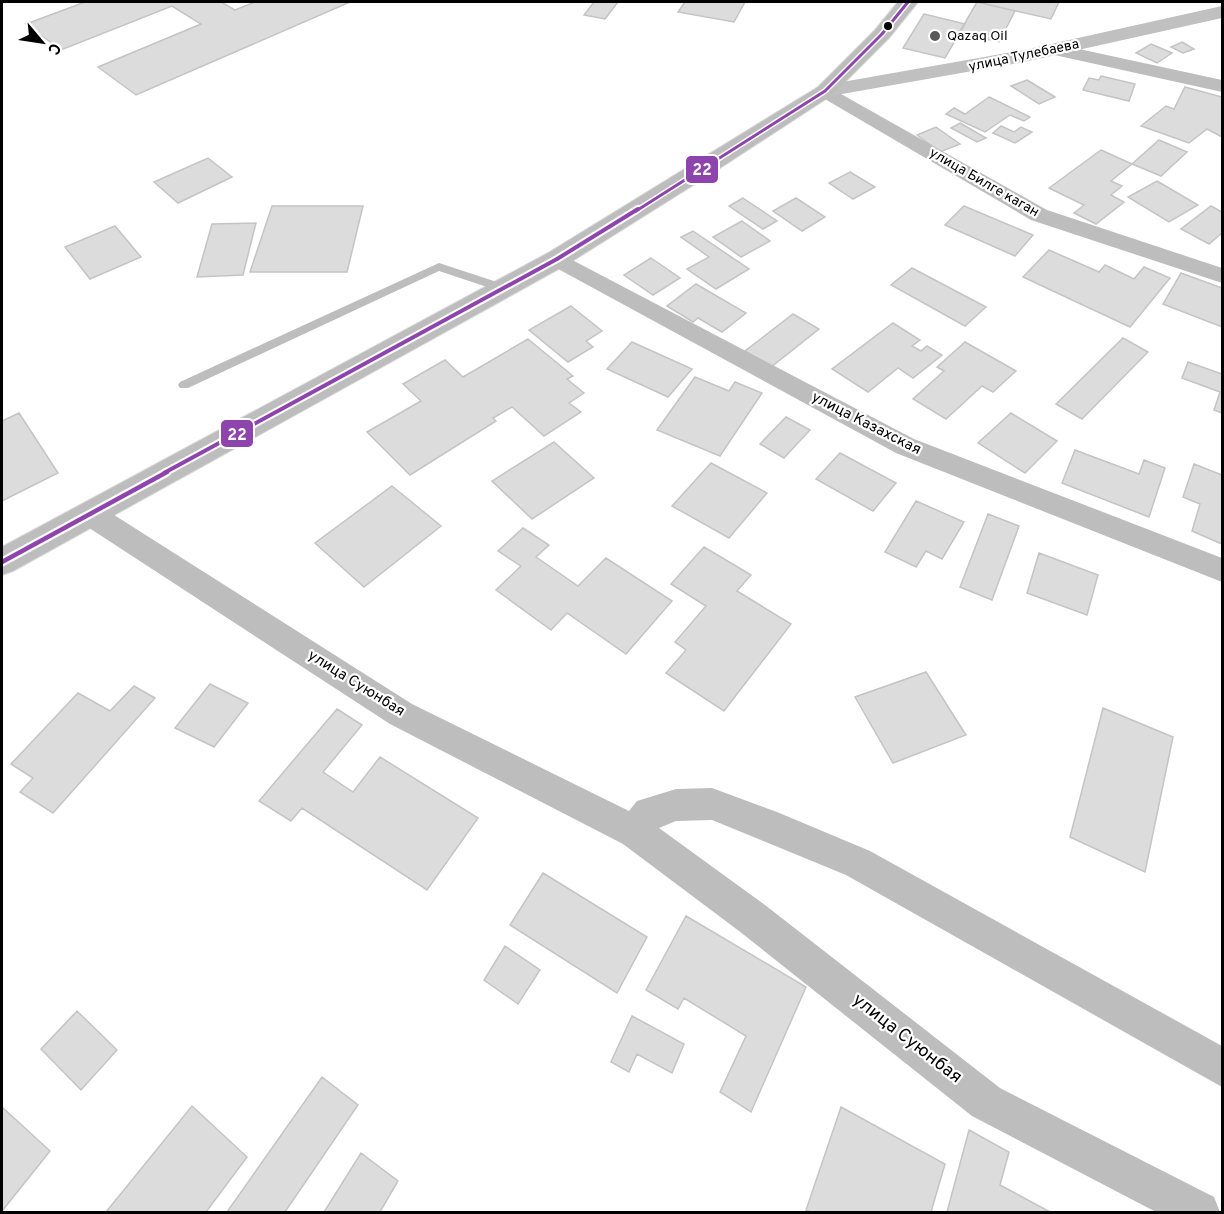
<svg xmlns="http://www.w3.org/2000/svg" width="1224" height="1214" font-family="Overpass,sans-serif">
	<rect width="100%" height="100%" fill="#fff"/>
	<!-- building -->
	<path fill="#dcdcdc" stroke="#c4c4c4" stroke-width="1.5" d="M85,2H221L235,10L255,2H350L136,95L98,67L201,24L172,6L61,50L26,24Z
		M594,2H618L605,19L584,15Z
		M685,2H745L734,22L678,12Z
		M977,2L1015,11L999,42L959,33Z
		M977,2H1059L1051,19Z
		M924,14L965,24L945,58L903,48Z
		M1182,42L1194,49L1183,53L1171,47Z
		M1151,44L1172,53L1157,63L1136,53Z
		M1101,76L1135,84L1129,101L1083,90L1089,78L1099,80Z
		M1027,80L1055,97L1039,104L1011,86Z
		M1185,87L1222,97V137L1207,129L1189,143L1141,126L1166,106L1174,109Z
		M989,97L1030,117L1024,121L1010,115L985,132L946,114L954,108L965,114Z
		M960,123L986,138L977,142L951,128Z
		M1001,126L1014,132L1021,127L1032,132L1015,143L993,133Z
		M936,127L960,144L940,152L917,135Z
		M1159,140L1187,152L1161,176L1132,164Z
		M1101,150L1132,164L1111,181L1122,186L1111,195L1124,202L1096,224L1074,213L1084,205L1049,188Z
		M208,158L232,177L178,203L154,182Z
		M850,172L875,187L853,199L829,183Z
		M1157,181L1198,205L1169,222L1128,197Z
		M743,198L777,221L763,229L729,206Z
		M796,198L825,217L802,231L773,211Z
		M272,206H363L347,272H250Z
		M964,206L1033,235L1015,256L945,225Z
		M1211,206L1222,212V233L1209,244L1181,229Z
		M742,221L770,241L741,257L713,237Z
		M256,223L243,275L197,277L212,224Z
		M115,226L141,257L90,279L65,247Z
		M693,231L749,269L716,289L687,269L709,257L681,237Z
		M1049,250L1099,272L1105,265L1134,279L1144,267L1170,278L1130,327L1023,277Z
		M651,258L680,278L653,295L624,275Z
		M912,268L986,307L965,326L891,285Z
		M1181,273L1222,288V327L1163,304Z
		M696,284L746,313L722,332L698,318L693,322L667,306Z
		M571,306L602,331L586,341L593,347L568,362L529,330Z
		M793,314L819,329L771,367L745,351Z
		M893,323L920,340L912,346L921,351L927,346L942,355L913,378L898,368L868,392L832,369Z
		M1123,338L1148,352L1082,419L1056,404Z
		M528,339L573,376L567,379L584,393L569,403L581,412L544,436L512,407L493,418L496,421L410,475L367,432L421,401L403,384L445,360L463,377Z
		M632,342L692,369L668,397L607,369Z
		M965,342L1016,371L993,392L982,386L946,419L913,399L944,371L937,367Z
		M1188,362L1222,374V413L1214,410L1220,392L1182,378Z
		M695,377L729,391L735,382L762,393L720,456L657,430Z
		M19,413L58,473L2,501V421Z
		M1011,413L1057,441L1025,473L978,443Z
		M786,417L810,430L784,458L760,444Z
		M554,442L594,478L532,519L492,481Z
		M1075,450L1139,474L1144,460L1165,468L1149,517L1062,483Z
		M840,453L896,483L873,511L816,479Z
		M711,463L767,493L729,538L672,506Z
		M1194,464L1222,475V544L1192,531L1200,504L1183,497Z
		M392,486L441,526L364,587L315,543Z
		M916,501L964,522L942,559L926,551L916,567L885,552Z
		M988,514L1019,526L992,600L960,587Z
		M523,528L549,545L536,557L578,586L606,558L672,601L626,654L567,613L551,630L496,590L521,566L498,551Z
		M704,547L751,575L737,591L791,624L724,711L666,673L686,650L675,642L706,606L671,584Z
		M1039,553L1098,575L1087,615L1027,593Z
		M926,672L966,735L893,763L855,697Z
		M210,684L248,703L214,747L175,728Z
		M134,686L155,698L53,813L20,792L33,778L11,764L78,693L110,711Z
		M1103,708L1173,737L1145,872L1070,837Z
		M337,709L362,725L323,772L353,792L380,757L478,818L427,890L302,808L291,821L259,801Z
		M543,873L647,937L617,993L510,925Z
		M686,916L806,987L751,1112L720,1092L746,1036L684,998L678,1009L646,990Z
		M505,946L540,970L518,1004L484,980Z
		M77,1011L117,1050L81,1090L41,1049Z
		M632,1016L684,1044L672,1073L637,1054L629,1072L611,1062Z
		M322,1077L358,1105L285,1212H227Z
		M192,1106L247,1157L206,1212H106Z
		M2,1107L50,1151L2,1211Z
		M841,1107L945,1164L931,1212H810L806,1210Z
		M969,1130L1009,1152L1000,1185L1050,1212H947Z
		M361,1153L398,1181L380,1212H324Z"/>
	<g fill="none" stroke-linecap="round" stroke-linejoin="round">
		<!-- primary casing -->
		<g stroke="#dbdbdb" stroke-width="2">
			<path id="primary" d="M898,2H918L889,38L832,95L714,172L566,265L13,571L2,575V547L548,253L818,87L875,30Z"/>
		</g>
		<!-- lane -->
		<path fill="#bdbdbd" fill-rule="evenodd" d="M439,263L506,285L508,288L502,292L439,271L188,388H180L178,385L180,382Z"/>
		<!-- street -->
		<path fill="#bdbdbd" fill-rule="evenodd" d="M1056,44L1222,80V92L1050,54L1047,50Z
			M825,85L1047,210L1222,268V283L1031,220L818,95L815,91L818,87Z
			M557,252L914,439L1222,558V582L896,453L549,264L546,259L549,254Z
			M90,503L100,506L412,704L629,811L637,801L676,789L712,788L777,812L870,851L1222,1046V1087L846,875L712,820L676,821L659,828L765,905L1000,1088L1214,1197L1220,1212H1156L972,1116L739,931L623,844L390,724L80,522L76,514L80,506Z"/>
		<!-- secondary -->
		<path fill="#c0c0c0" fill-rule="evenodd" d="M1222,6V18L1024,62L825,97L818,95L814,91L818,87L825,85L1024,50Z"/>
		<!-- primary -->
		<use href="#primary" fill="#bdbdbd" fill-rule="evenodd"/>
		<!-- bus-1-far2 casing -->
		<g stroke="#fff" stroke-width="6">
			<path id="bus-1-far2" d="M636,211L825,91L882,34L908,2"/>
		</g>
		<!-- bus-1-far1 casing -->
		<g stroke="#fff" stroke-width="8">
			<path id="bus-1-far1" d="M164,473L557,259L638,209"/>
		</g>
		<!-- bus-1 casing -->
		<g stroke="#fff" stroke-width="9">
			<path id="bus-1" d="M2,562L167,472"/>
		</g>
		<!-- bus-1-far2 -->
		<use href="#bus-1-far2" stroke="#8e44ad" stroke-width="3"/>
		<!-- bus-1-far1 -->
		<use href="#bus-1-far1" stroke="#8e44ad" stroke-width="4"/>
		<!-- bus-1 -->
		<use href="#bus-1" stroke="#8e44ad" stroke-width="4.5"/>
	</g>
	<!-- markers -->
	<circle fill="#000" stroke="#fff" stroke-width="2" cx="888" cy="26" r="5"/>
	<circle fill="#595959" stroke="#fff" stroke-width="2" cx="935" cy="36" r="6"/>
	<g text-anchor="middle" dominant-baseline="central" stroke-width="4.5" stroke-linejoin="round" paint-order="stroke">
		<!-- far-poi labels -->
		<g font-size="14" fill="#000" stroke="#fff" text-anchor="start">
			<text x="947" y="36">Qazaq Oil</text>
		</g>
		<!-- far-street labels -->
		<g font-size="14" fill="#000" stroke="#fff">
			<text transform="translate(1024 56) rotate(-12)">улица Тулебаева</text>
			<text transform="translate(984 183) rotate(30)">улица Билге каган</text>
		</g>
		<!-- street labels -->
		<g font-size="15" fill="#000" stroke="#fff">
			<text transform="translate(866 424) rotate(27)">улица Казахская</text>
			<text transform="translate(356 684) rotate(32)">улица Суюнбая</text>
		</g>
		<!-- near-street labels -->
		<g font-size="18" fill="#000" stroke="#fff">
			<text transform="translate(907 1039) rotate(38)">улица Суюнбая</text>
		</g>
	</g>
	<g stroke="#fff" stroke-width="2">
		<rect x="685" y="155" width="34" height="29" rx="6" fill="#8e44ad"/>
		<rect x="220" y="419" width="34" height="29" rx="6" fill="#8e44ad"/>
	</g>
	<g font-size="16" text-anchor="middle" font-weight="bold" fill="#fff">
		<text x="702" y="175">22</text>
		<text x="237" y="440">22</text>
	</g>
	<!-- border -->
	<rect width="1224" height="1214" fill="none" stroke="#000000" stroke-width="6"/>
	<!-- north arrow -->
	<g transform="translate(42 42) rotate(119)" stroke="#ffffff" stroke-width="4.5" paint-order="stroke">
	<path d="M0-4.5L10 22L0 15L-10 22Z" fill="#000000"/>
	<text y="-9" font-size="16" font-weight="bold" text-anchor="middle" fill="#000000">С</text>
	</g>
</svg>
